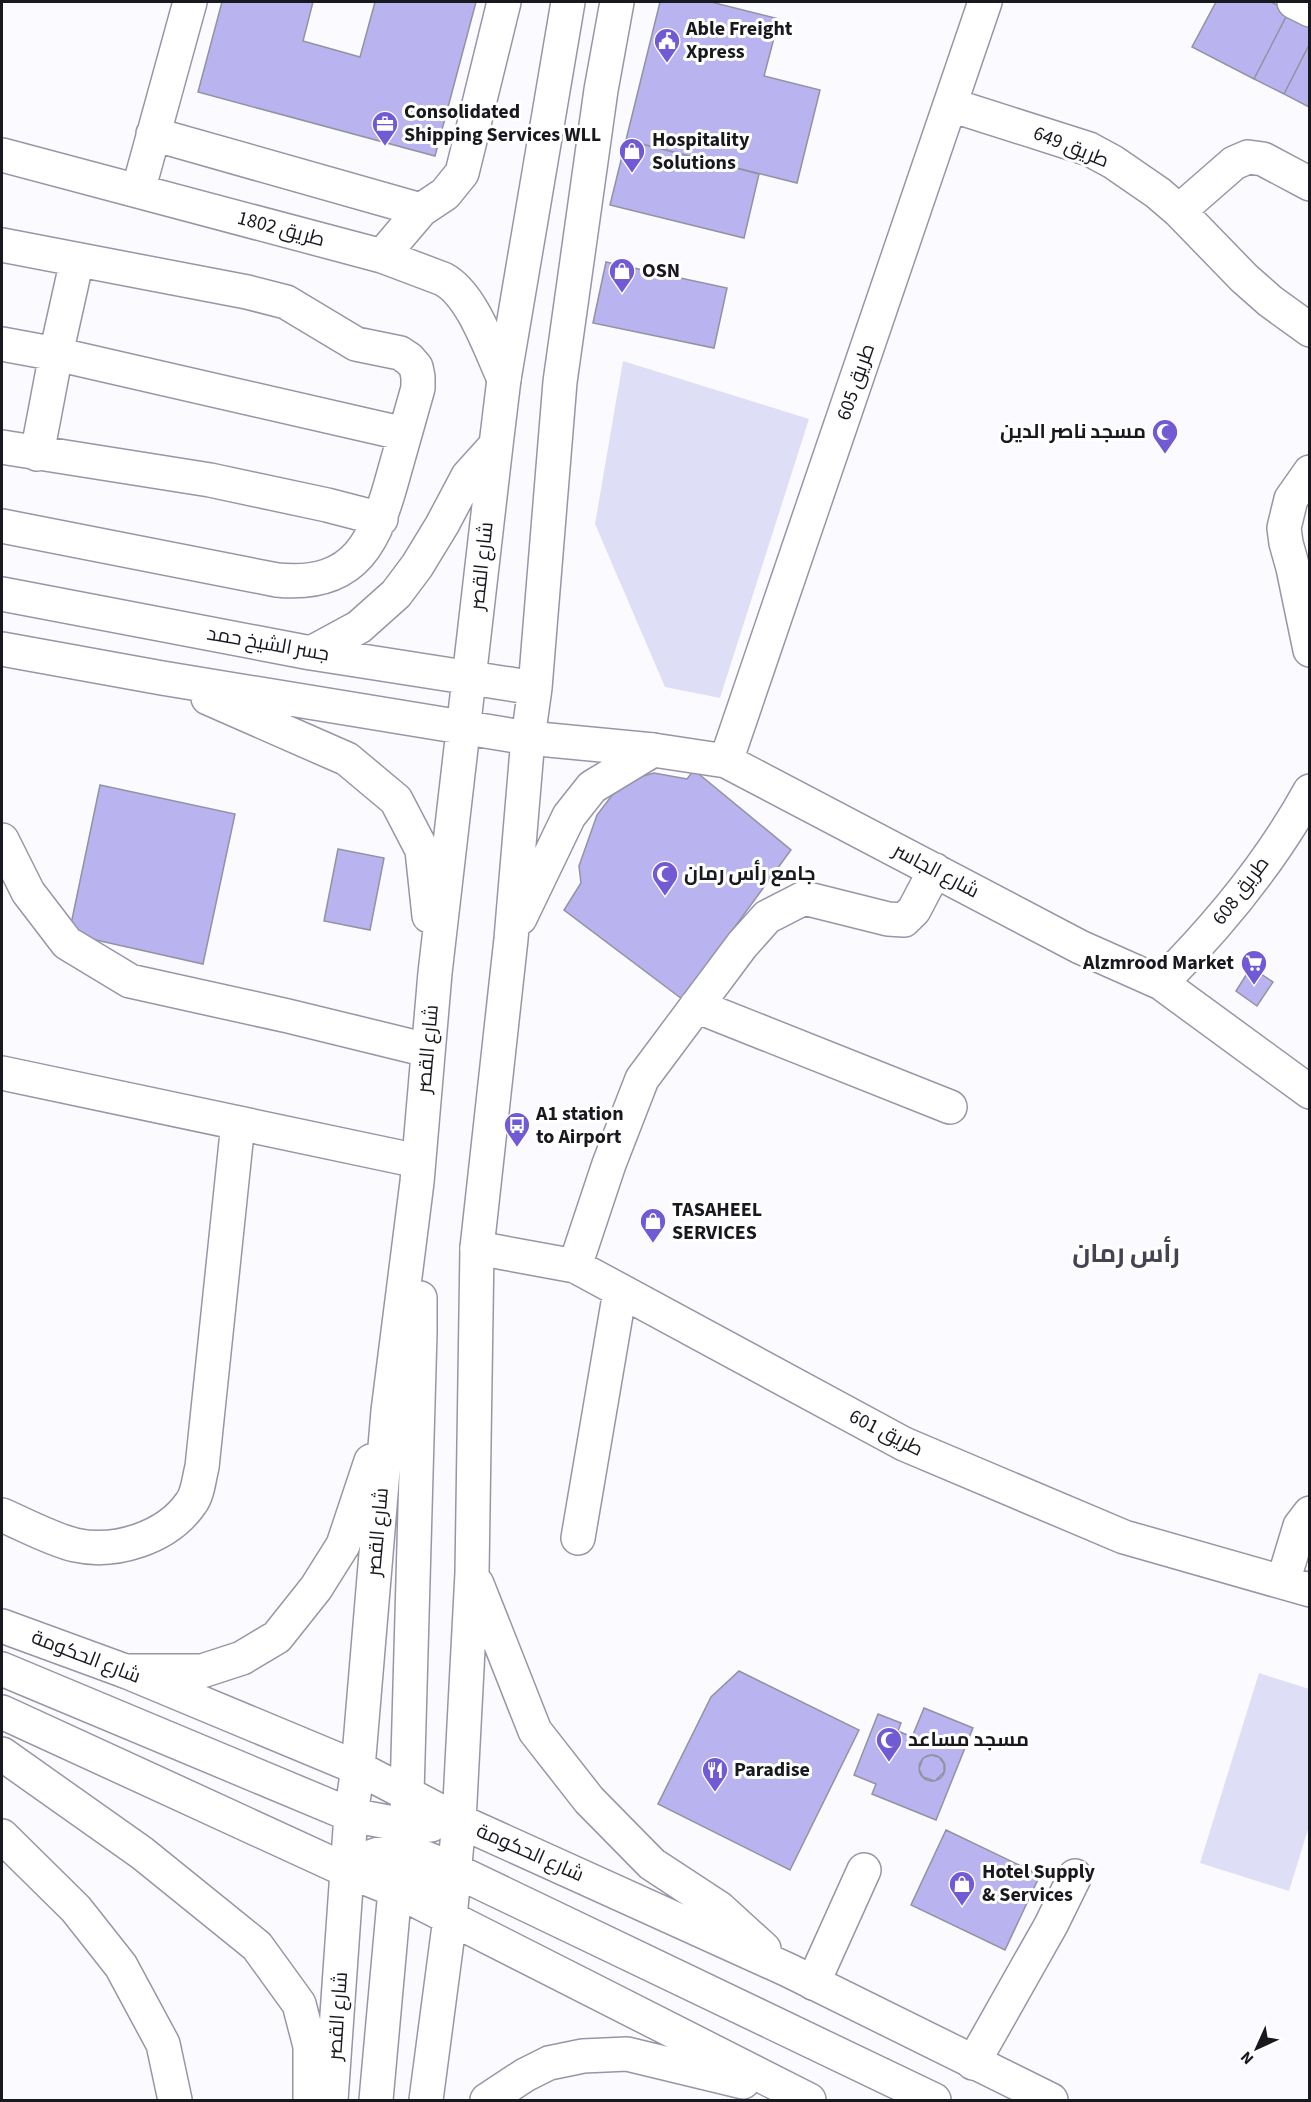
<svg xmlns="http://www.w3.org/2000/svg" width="1311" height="2102" font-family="'Source Sans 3',Cairo,sans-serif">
	<rect width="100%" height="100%" fill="#fbfafe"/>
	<!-- green -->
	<path fill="#dfdef7" d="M623,361L809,419L720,698L665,687L595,524Z
		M1259,1673L1309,1689V1826L1289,1891L1200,1863Z"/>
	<!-- building -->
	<path fill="#b9b4f0" stroke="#9292a3" stroke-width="1.5" fill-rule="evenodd" d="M222,2H313L303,41L360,57L375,2H476L435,156L198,92Z
		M660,2H711L779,19L764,76L820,90L797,183L626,140Z
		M1216,2H1271L1289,11L1254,79L1192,47Z
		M1289,11L1310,21V43L1284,94L1254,79Z
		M1310,43V105L1309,107L1284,94Z
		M626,140L759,174L744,238L610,205Z
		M606,262L727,288L714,348L593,323Z
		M694,770L791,850L682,999L564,910L581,883L579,866L597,815L616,790L636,778L654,773L687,779Z
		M100,785L235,814L203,964L69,934Z
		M338,849L384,858L370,930L324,921Z
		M1251,967L1273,982L1257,1006L1236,991Z
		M739,1671L859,1730L790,1870L658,1804L711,1697Z
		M924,1708L973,1728L936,1820L872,1794L876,1784L854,1775L878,1714L901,1723L898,1731L912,1737ZM931,1755L939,1757L944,1764V1772L935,1781L923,1777L919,1769L923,1758Z
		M919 1768a13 13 0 1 1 26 0a13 13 0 1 1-26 0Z
		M946,1830L1040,1875L1005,1950L911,1905Z"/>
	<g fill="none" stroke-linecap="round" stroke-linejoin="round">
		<!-- minor casing -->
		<g stroke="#9796a8" stroke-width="36">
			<path id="minor" d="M1294,2L1310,10
				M951,105L1089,149L1113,162L1158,193L1179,211L1244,278L1270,301L1310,330
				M153,134L421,210
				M2,155L382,256L443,279C472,294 490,349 504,379
				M138,191L190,2
				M1179,211L1234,163L1248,157L1263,159L1310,184
				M2,245L247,292L286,302L356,344L400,353L409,359L416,367L418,377V388C410,416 402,444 394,473C376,539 358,588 277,580L2,526
				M382,256L421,210L445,194L462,173L504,2
				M2,344L56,354L405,434
				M2,447L210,480L327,505L381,519
				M37,454L56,354L77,260
				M1310,472L1291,499L1284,528L1286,543L1293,568L1310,650
				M528,738L653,750L726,761L1080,947L1161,983L1310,1092
				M726,761L985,2
				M2,840L28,892L67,943L130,981L288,1016L427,1050
				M1161,983C1218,926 1271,862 1310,791
				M696,1006L950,1107
				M2,1073L418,1161
				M477,1248L575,1266L904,1444L1124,1537L1310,1590
				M575,1266L609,1164L642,1079L742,945L767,917L804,898L888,919L904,920L914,910L935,870
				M2,1515C23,1524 53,1540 75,1545C115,1554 167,1538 191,1503C198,1494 199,1478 202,1467L238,1123
				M578,1538L620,1291
				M1283,1582L1300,1526L1310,1513
				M2,1626L125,1671L358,1768
				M2,1712L348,1871
				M2,1836L76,1909L121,1966L163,2044L175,2100
				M813,1983L864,1870
				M973,2063L1051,1925L1075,1876"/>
		</g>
		<!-- major casing -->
		<g stroke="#9796a8" stroke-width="36">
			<path id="major" d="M2,594L311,653L535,688
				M2,649L162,678L528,738
				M311,653L359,627L396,594L417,566L442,525L468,476L496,445
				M208,698L347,759L396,800L422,850L429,916
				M520,918L569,816L592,787L653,750
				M420,1298V1332L407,1793C408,1813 407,1835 412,1854C420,1878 435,1898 450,1918
				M477,1584L535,1731L589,1800L652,1864L719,1908L764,1949
				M2,1669L351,1815L409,1826L431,1825
				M125,1671H202L242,1658L277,1637L316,1588L343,1545L371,1461
				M2,1754L142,1853L257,1946L299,2004L310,2046V2100
				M358,1768L459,1821L788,1970L1051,2100
				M348,1871C388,1839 412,1852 454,1870L934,2100
				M348,1871L395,1890L809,2100
				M331,2100L351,1815L358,1768L388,1411L417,1182L435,973L496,445L504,379L568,2
				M376,2100L395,1890L393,1870
				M426,2100L450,1918L459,1821L472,1573L477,1248L511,939L528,738L535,688L560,382L601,90L617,2
				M487,2100L525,2075L549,2063L583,2056L627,2054L743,2082"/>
		</g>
		<!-- minor -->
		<use href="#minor" stroke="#fff" stroke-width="33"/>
		<!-- major -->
		<use href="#major" stroke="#fff" stroke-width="33"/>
	</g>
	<!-- icons -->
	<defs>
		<g id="civic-pin" transform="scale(1.35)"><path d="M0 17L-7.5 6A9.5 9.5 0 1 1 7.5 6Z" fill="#715ad4" stroke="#fff"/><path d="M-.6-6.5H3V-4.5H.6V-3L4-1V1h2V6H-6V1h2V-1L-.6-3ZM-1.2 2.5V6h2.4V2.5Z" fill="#fff"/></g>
		<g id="office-pin" transform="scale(1.35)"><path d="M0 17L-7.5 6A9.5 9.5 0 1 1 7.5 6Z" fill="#715ad4" stroke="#fff"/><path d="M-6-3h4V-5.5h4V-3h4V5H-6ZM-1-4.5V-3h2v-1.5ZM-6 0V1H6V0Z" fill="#fff"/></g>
		<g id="shop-pin" transform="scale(1.35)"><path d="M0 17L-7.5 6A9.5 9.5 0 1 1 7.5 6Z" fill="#715ad4" stroke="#fff"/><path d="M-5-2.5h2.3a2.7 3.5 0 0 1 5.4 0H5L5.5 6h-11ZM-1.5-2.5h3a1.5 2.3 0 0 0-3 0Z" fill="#fff"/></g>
		<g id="mosque-pin" transform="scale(1.35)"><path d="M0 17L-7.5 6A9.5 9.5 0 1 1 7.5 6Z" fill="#715ad4" stroke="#fff"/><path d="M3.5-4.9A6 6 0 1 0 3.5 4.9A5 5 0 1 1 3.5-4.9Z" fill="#fff"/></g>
		<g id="supermarket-pin" transform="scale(1.35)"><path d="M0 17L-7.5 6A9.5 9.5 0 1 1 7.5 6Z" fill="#715ad4" stroke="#fff"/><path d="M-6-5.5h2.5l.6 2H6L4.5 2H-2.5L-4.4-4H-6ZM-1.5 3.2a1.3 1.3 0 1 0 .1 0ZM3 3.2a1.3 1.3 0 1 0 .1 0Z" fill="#fff"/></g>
		<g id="bus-pin" transform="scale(1.35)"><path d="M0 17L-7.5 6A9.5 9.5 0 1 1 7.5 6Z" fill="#715ad4" stroke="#fff"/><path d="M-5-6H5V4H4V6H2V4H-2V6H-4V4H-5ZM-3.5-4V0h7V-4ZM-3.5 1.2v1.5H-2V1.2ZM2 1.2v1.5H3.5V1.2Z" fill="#fff"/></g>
		<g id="restaurant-pin" transform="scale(1.35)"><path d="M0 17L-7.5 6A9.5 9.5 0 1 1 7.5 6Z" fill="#715ad4" stroke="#fff"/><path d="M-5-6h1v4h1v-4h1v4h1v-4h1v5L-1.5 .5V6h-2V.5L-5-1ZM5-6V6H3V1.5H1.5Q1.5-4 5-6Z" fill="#fff"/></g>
	</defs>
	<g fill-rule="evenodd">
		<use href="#civic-pin" x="667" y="41"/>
		<use href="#office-pin" x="385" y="124"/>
		<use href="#shop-pin" x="632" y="151"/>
		<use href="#shop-pin" x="622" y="271"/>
		<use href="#mosque-pin" x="1165" y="432"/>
		<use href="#mosque-pin" x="665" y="874"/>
		<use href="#supermarket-pin" x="1254" y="963"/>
		<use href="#bus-pin" x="517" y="1125"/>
		<use href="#shop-pin" x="653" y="1221"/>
		<use href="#mosque-pin" x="889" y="1740"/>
		<use href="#restaurant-pin" x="715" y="1770"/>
		<use href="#shop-pin" x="962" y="1884"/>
	</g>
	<g text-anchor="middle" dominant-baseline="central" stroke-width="6" stroke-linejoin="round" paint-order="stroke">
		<!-- poi labels -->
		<g font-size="20" font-weight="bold" fill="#18181f" stroke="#fff" text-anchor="start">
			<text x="686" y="29">Able Freight<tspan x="686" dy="23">Xpress</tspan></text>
			<text x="404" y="112">Consolidated<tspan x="404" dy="23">Shipping Services WLL</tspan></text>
			<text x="652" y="140">Hospitality<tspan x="652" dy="23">Solutions</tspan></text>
			<text x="642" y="271">OSN</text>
			<text x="1146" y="432" text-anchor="end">مسجد ناصر الدين</text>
			<text x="684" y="874">جامع رأس رمان</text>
			<text x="1234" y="963" text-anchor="end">Alzmrood Market</text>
			<text x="536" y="1114">A1 station<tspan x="536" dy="23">to Airport</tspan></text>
			<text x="672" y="1210">TASAHEEL<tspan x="672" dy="23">SERVICES</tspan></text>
			<text x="908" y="1740">مسجد مساعد</text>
			<text x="734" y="1770">Paradise</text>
			<text x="982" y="1872">Hotel Supply<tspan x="982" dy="23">&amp; Services</tspan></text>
		</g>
		<!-- street labels -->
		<g font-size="20" fill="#18181f" stroke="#fff">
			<text transform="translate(1071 147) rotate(22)">طريق 649</text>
			<text transform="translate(281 229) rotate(15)">طريق 1802</text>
			<text transform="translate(856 382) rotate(-71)">طريق 605</text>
			<text transform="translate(482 566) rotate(-84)">شارع القصر</text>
			<text transform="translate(268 644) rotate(10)">جسر الشيخ حمد</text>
			<text transform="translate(936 871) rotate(28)">شارع الجاسر</text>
			<text transform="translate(1241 891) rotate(-53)">طريق 608</text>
			<text transform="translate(428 1049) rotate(-85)">شارع القصر</text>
			<text transform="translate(886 1433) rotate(27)">طريق 601</text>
			<text transform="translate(378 1532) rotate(-85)">شارع القصر</text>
			<text transform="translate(86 1657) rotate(21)">شارع الحكومة</text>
			<text transform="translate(530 1853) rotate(24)">شارع الحكومة</text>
			<text transform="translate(338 2016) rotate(-86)">شارع القصر</text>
		</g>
		<!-- district labels -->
		<g font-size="26" font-weight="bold" fill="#444353" stroke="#fff">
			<text x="1126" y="1253">رأس رمان</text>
		</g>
	</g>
	<!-- border -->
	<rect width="1311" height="2102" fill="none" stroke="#18181f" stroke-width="6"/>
	<!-- north arrow -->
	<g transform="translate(1257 2048) rotate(225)" stroke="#ffffff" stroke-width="4.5" paint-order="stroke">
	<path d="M0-4.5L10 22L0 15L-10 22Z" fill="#18181f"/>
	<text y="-9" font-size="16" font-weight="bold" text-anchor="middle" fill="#18181f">N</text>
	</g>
</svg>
